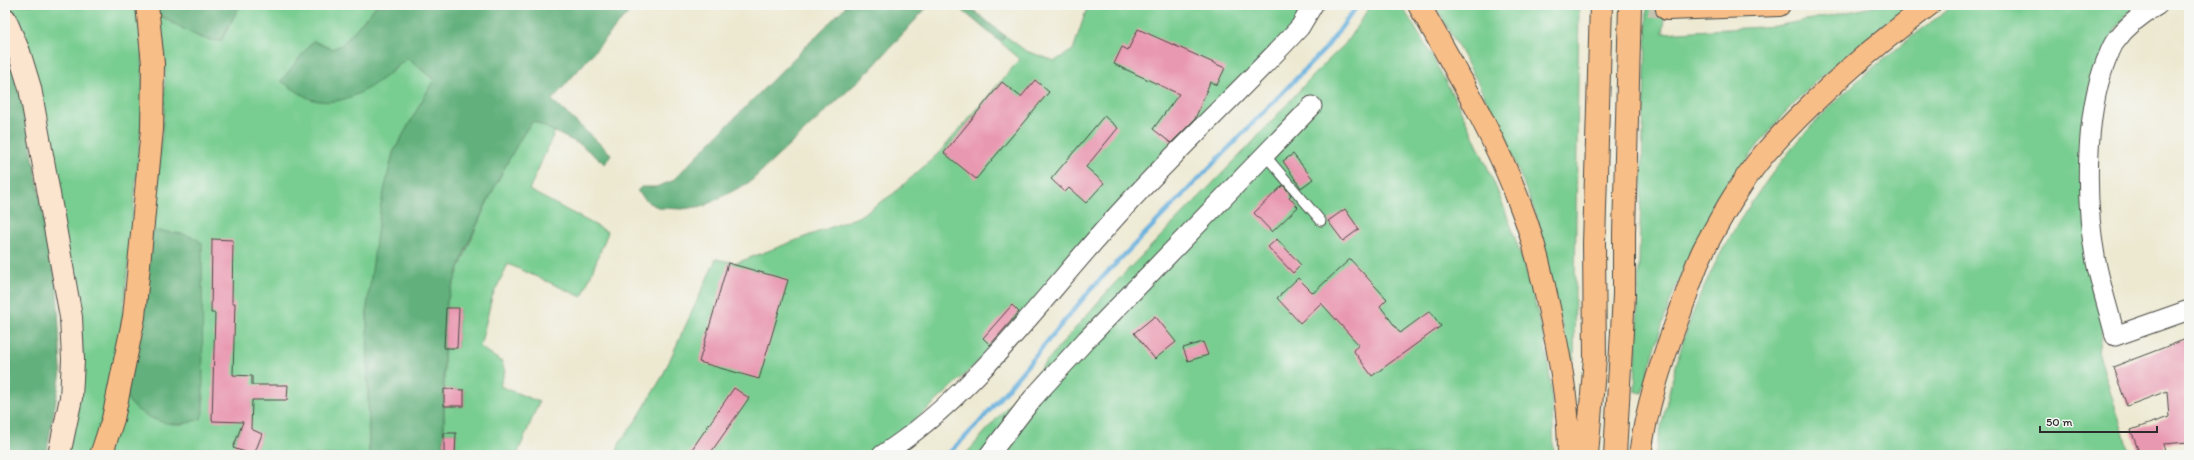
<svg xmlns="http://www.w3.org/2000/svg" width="2194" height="460" font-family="Itim,sans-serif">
	<rect width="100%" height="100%" fill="#f6f6f2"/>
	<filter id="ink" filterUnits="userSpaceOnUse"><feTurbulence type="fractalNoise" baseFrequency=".025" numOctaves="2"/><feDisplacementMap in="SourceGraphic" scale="8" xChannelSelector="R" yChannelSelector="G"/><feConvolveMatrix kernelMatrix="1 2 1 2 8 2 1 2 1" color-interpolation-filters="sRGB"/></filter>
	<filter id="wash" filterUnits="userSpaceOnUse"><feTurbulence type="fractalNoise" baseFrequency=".012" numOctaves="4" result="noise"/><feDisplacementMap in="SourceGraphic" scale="16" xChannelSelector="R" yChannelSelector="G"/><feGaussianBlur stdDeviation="0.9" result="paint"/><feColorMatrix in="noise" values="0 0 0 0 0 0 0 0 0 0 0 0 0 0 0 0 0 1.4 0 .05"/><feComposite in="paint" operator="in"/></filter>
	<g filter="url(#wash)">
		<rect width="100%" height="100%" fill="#ede9d1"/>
		<!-- green -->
		<path fill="#78cd91" stroke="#527c5e" d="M8,5H138L143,66V109L123,317L101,428L90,455H67C76,416 84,383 82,343L22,31Z
			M240,5H377L342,45L332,49L313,41L282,81L390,73L407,58L434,80L393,153L367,307L369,455H254L262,434L241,426L231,455H106L126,395L201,419L204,397L152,232L164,110L165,63L163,41L156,13L199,37L221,41Z
			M1088,5H1305L1293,27C1216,109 1138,191 1061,273C1001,337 941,408 866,455H616L620,442L637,419L662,377L716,259L736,263L858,217L893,194L940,152L1020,59L999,41L1003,39L1004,35L1026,51L1055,61L1073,50Z
			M1371,5H1401C1466,108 1518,221 1544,340C1552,378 1553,417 1554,455H965L1112,286L1250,145L1315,73L1345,44Z
			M1435,5H1579L1574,360L1570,359L1536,215L1508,145L1477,81Z
			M1647,5H1667L1663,33L1776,26L1863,9L1874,5H1909C1871,35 1833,64 1798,99C1750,148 1711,210 1682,272C1665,310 1654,353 1642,393L1635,391Z
			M1953,5H2139L2129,12L2116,28L2089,88L2104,320L2098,351L2130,455H1655C1665,409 1675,362 1691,318C1719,242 1776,159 1834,103C1870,67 1913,37 1953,5Z
			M533,121L555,131L529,190L608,232L582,297L508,264L492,297L480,347L502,362L505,371L500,386L539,402L517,455H455L456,433H444V406H464V390L444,389V348H457L459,309L446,308L447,301C462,260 478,221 497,182C508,161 518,139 533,121Z"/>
		<!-- forest -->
		<path fill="#62b07b" stroke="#466e53" d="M155,5H240L221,41C199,42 175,23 156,13Z
			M377,5H635L552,100L611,154L605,164L581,145L533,121L525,131L507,163L486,204L465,251L447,301L444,348V455H369L367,307L381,204L393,153L434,79L407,58C383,79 349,109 314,100C303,97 291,87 281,81L313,41L332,49L342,45Z
			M847,5H929L870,70L750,182L704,206L682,209L660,208L649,203L637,191L641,187H656L672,181Z
			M956,5H967L1004,35L1003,39L999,41Z
			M5,42L22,98L57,287L61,372L46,455H5Z
			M159,231C174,233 191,233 202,243L203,412L201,419C193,421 184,425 176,424C159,424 132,412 126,395L152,232Z"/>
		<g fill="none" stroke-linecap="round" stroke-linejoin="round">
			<!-- stream -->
			<path stroke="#64afdd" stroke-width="4.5" d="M947,455L979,423L1092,288L1326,48L1358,5"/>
		</g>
		<g id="blocks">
			<!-- building -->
			<path fill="#e998b1" d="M1138,29L1225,68L1217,85L1210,82L1195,119L1171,143L1153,129L1179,94L1114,64L1122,47L1128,50Z
				M1035,80L1049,92L976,179L944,153L1002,82L1021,97Z
				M1104,116L1118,128L1086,167L1104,183L1086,203L1069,188L1065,192L1051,179Z
				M1293,154L1313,179L1301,188L1283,161Z
				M1283,185L1291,195L1289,197L1298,207L1272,232L1254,213Z
				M1345,209L1359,229L1343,241L1328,221Z
				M212,239L233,240L232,303H235L233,375L252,376V385H288L287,400H252L251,429L262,434L254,455L233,448L243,422L212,421L215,313H211Z
				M1277,239L1301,265L1293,273L1268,247Z
				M1350,259L1387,299L1380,306L1400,333L1430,311L1441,326L1372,376L1353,350L1359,345L1321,303L1300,323L1277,298L1298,278L1313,293Z
				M728,263L788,280L759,379L699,362Z
				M1012,305L1019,312L990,345L983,338Z
				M446,308H459L457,348H444Z
				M1155,316L1176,342L1155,359L1134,333Z
				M2189,338V442L2163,444L2165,450L2149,455H2140L2131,430L2169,417L2167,391L2127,406L2113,367Z
				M1203,342L1208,355L1188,361L1183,348Z
				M734,388L749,398L709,455H688Z
				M444,389L464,390V406H444Z
				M444,433H456L455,455H444Z"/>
		</g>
	</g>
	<g filter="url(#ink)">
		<use href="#blocks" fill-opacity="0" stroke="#484844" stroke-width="1"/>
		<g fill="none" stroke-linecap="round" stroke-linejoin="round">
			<!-- highway-tunnel -->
			<path stroke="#c6c3b0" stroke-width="22" stroke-dasharray="22 11" stroke-linecap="butt" d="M1650,5L1667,9"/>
			<!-- lane casing -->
			<g stroke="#484844" stroke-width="11">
				<path id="lane" d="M1264,154L1321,221"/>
			</g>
			<!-- street casing -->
			<g stroke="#484844" stroke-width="21">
				<path id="street" d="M2158,5C2142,14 2126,26 2115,42C2111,47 2109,55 2106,61C2084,117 2085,203 2096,262C2101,287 2109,311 2115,336L2189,310
					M882,455C977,394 1047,291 1123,209C1180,146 1243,89 1300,27L1313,5
					M989,455L1033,398L1087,339L1312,106"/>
			</g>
			<!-- secondary casing -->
			<g stroke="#484844" stroke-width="24">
				<path id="secondary" d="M5,19L19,52L30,88L71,317L73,360L71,398L59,455"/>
			</g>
			<!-- primary casing -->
			<g stroke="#484844" stroke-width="24">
				<path id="primary" d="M101,455L113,419L134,317L152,129L153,64L147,5"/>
			</g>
			<!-- highway casing -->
			<g stroke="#484844" stroke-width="24">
				<path id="highway" d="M1419,5C1456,70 1495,136 1521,207C1536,245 1544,286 1553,326C1562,368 1569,412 1569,455
					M1667,9L1779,5
					M1587,455L1595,358L1594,243L1601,5
					M1615,455L1624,295V233L1630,5
					M1640,455C1646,408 1661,363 1678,318C1687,294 1694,267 1706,245C1723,214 1742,180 1765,153C1814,97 1869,50 1929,5"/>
			</g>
			<!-- lane -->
			<use href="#lane" stroke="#fff" stroke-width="9"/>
			<!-- street -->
			<use href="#street" stroke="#fff" stroke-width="19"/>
			<!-- secondary -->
			<use href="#secondary" stroke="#fce5cf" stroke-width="22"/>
			<!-- primary -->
			<use href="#primary" stroke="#f7be88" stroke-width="22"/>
			<!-- highway -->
			<use href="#highway" stroke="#f7be88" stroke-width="22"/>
		</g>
	</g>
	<!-- margin -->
	<rect width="2194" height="460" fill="none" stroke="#f6f6f2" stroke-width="20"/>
	<!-- scale -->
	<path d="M2040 426v6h117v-6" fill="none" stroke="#2b2b2b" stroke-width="2"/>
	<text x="2046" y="426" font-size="12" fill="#2b2b2b" stroke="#f6f6f2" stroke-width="3" paint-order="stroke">50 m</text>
</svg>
